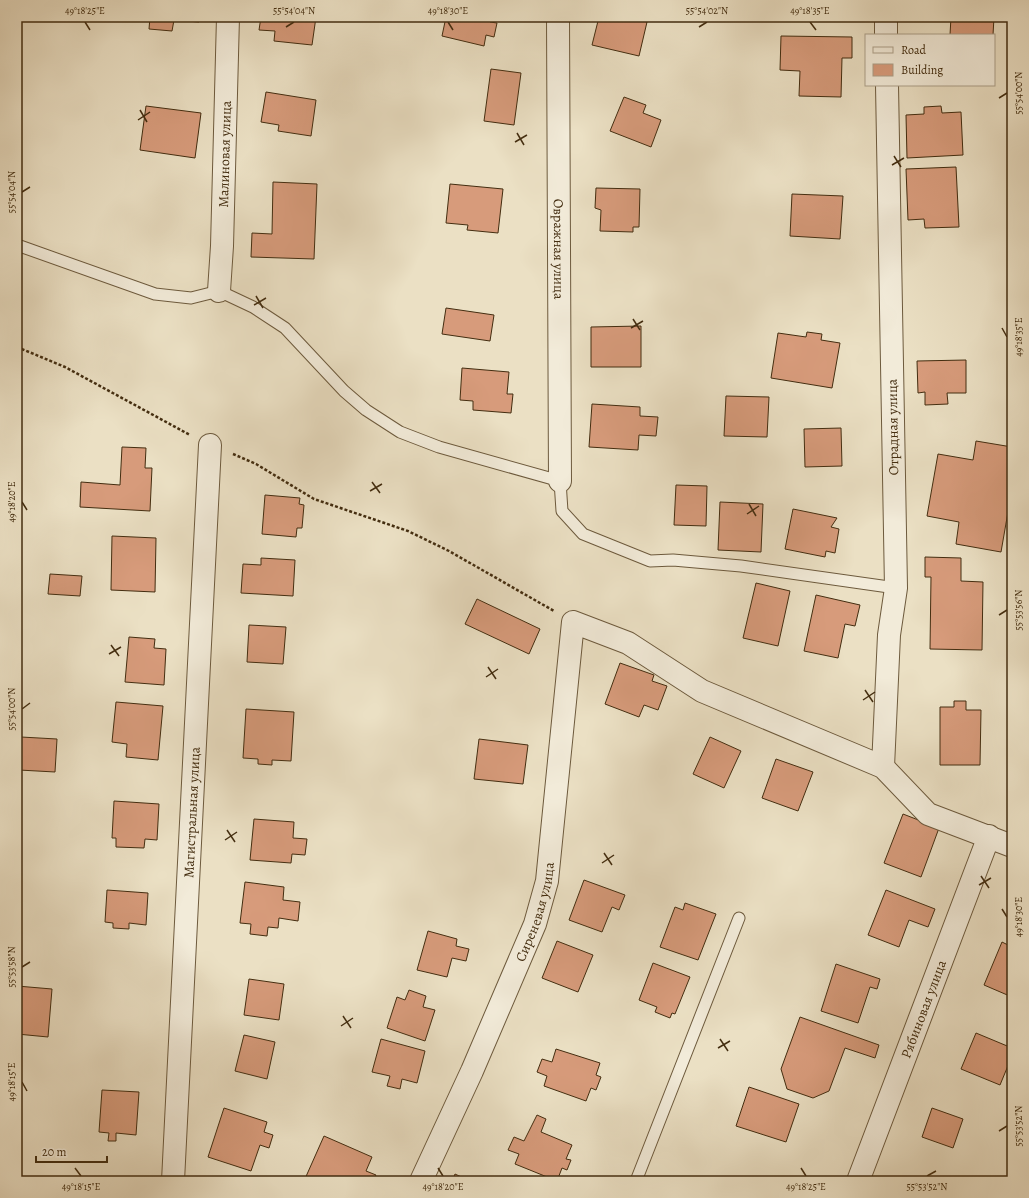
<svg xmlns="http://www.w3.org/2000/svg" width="1029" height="1198" font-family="Alegreya,serif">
	<rect width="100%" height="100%" fill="#ebe0c4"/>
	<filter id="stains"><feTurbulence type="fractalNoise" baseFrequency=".005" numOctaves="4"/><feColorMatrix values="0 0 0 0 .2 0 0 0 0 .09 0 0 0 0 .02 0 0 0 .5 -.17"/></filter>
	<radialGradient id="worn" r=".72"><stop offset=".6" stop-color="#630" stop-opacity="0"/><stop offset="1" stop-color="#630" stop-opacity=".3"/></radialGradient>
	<!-- building -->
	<path fill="#d79b7b" stroke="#432d10" d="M150,17H200L199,22L174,20L172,31L149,29Z
		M261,17H316L312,45L274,41L275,31L259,30Z
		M446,17H492L490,22L497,23L494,37L486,35L484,46L442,36Z
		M599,17H627L647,22L639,56L592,45Z
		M951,17H994L993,35H950Z
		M781,36L852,37V58H842L841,97L799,96L800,71L780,70Z
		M491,69L521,73L514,125L484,121Z
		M266,92L316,100L311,136L278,131L279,125L261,122Z
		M624,97L646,105L643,113L661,120L651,147L610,131Z
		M146,106L201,113L195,158L140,150Z
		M941,106L942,113L961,112L963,155L907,158L906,115L924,114V107Z
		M956,167L959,227L925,228L924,219L908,220L906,169Z
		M273,182L317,184L314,259L251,257L252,233L272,234Z
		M450,184L503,189L498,233L467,230L468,225L446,223Z
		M596,188L640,189L639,227H633V232L600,231L601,210L595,208Z
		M792,194L843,196L840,239L790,236Z
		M446,308L494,315L490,341L442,334Z
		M641,326V367H591V327Z
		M807,332L822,334L821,340L840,343L832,388L771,378L778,333L806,337Z
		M966,360V393H947L948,404L925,405V392L918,393L917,361Z
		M462,368L509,372L507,394H513L511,413L473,410V401L460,400Z
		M726,396L769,397L767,437L724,436Z
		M592,404L640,407V416L658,417L656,436L639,435L638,450L589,447Z
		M841,428L842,466L805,467L804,429Z
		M976,441L1012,447V489L1001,552L956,544L959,522L927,516L938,454L973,460Z
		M122,447L146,448L145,468H152L150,511L80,507L81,482L120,485Z
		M676,485L707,486L706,526L674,525Z
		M265,495L300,498L299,504L304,505L302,528H297L296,537L262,534Z
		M720,502L763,504L761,552L718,550Z
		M793,509L837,518L831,527L839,529L835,553L826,551L825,557L785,549Z
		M112,536L156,538L155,592L111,590Z
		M925,557L961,558V581L983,582L982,650L930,649L931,577H925Z
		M261,558L295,560L293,596L241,593L243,564L261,565Z
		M50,574L82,576L80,596L48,594Z
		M756,583L790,591L778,646L743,638Z
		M816,595L860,605L855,626L845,624L838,658L804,651Z
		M477,599L540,629L529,654L465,624Z
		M249,625L286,627L283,664L247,662Z
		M129,637L155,639L154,648L166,649L164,685L125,682Z
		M620,663L654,675L652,681L667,686L658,710L644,705L639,717L605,704Z
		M954,701H966V710H981L980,765H940V707H954Z
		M116,702L163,706L158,760L126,757L127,744L112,742Z
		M246,709L294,712L291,761L272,760V765L258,764V759L243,758Z
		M21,737L57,739L55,772L19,770Z
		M710,737L741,751L724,788L693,774Z
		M479,739L528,745L523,784L474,779Z
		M776,759L813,772L798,811L762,798Z
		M114,801L159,804L157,840L145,839L144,848L116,847V838H112Z
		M903,814L939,828L921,877L884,863Z
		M254,819L294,822L293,838L307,839L305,855L292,854L291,863L250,860Z
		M584,880L625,895L619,910L612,907L602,932L569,920Z
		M245,882L284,887L283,900L300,902L298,921L279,918L278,928L268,927L267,936L250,934L251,924L240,923Z
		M107,890L148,893L146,925L129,923V929L113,928V923L105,922Z
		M886,890L935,909L928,927L909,920L899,947L868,935Z
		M685,903L716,914L698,960L660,947L675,907L683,910Z
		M428,931L457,939L456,946L469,949L466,961L452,958L447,977L417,970Z
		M557,941L593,955L578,992L542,978Z
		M1002,942L1012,947V997L984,985Z
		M653,963L690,977L675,1014L672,1013L670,1018L655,1012L657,1007L639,1000Z
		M836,964L880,979L877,989L870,987L858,1023L821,1011Z
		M249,979L284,984L279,1020L244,1015Z
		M17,986L52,989L48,1037L17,1034Z
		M409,990L426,996L423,1007L435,1010L425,1041L387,1028L397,997L405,1000Z
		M800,1017L879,1045L875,1058L845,1048L829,1091L813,1098L787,1089L781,1069Z
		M976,1033L1012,1048V1056L1000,1085L961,1069Z
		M244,1035L275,1042L267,1079L235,1071Z
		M381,1039L425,1051L417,1083L402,1079L400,1089L387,1086L390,1076L372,1072Z
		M556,1049L600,1063L596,1075L601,1077L596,1090L591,1088L586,1101L544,1086L547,1076L537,1072L542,1059L552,1062Z
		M749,1087L799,1104L786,1142L736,1126Z
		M102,1090L139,1092L136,1135L116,1133V1141H108L109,1133L99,1132Z
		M224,1108L267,1122L264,1132L273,1135L269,1148L260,1145L251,1171L208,1157Z
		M932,1108L963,1119L953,1148L922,1137Z
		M537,1115L546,1119L541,1132L572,1145L566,1159L571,1160L567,1170L562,1168L557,1181L515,1164L519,1154L508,1150L514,1137L524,1141Z
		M324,1136L372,1157L366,1171L376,1175L373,1181H304Z
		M455,1174L470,1181H452Z
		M85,1179L113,1181H85Z"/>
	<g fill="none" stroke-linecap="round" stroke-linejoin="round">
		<!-- service casing -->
		<g stroke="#6d5a3d" stroke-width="13">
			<path id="service" d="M17,245L155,294L191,298L219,291L253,307L285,328L344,391L366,410L400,432L439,447L560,481L562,511L583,534L650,561L673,560L741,566L896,588
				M636,1181L739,918"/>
		</g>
		<!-- minor casing -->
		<g stroke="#6d5a3d" stroke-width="24">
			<g id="minor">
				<path id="s1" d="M558,17L560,481"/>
				<path d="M886,17V35"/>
				<path id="s2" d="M219,291L222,246L228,17"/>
				<path d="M883,767L889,635L896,588L887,85"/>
				<path id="s3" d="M173,1181L210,445"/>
				<path id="s4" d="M421,1181L472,1071L535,924L547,881L573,622L628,643L702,691L883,767L928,814L1012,846"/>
				<path id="s5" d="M858,1181L989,836"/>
			</g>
		</g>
		<!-- path -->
		<path stroke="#432d10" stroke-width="2.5" stroke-dasharray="3 2" stroke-linecap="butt" d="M17,347L65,367L190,435
			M233,454L256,464L314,499L408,531L449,551L554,611"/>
		<!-- service -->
		<use href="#service" stroke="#f2ebd9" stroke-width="11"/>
		<!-- minor -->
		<use href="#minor" stroke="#f2ebd9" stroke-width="22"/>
	</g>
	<!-- ticks -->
	<path fill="none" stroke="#432d10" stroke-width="1.5" d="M85,22L90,30M448,22L453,30M810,22L816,30M286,27L294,22M699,27L707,22M999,98L1007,93M140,110L147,122M138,120L150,112M517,133L524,145M515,142L527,135M894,156L901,167M892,165L904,158M22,192L30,187M256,296L263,308M254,305L266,298M633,319L640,330M631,328L643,321M1002,328L1007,337M372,482L380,493M370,491L382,484M22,502L27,510M749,504L756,516M747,514L759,506M999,615L1007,610M111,645L119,656M109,654L121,647M488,667L496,679M486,677L498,669M865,690L873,702M863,700L875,692M22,709L30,703M227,830L235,842M225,840L237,832M604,853L612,865M602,863L614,855M981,876L989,888M979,885L991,878M1002,909L1007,917M22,967L30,962M343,1016L351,1028M341,1026L353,1018M720,1039L728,1051M718,1048L730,1041M22,1082L27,1091M999,1131L1007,1126M75,1168L81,1176M438,1168L443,1176M801,1168L806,1176M927,1176L936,1171"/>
	<g text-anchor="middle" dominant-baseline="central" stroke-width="3" stroke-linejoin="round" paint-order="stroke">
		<!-- street labels -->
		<g font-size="14" fill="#432d10" stroke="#f2ebd9">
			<text stroke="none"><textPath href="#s2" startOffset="137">Малиновая улица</textPath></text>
			<text stroke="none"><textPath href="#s1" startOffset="232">Овражная улица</textPath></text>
			<text transform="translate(893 427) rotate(-91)">Отрадная улица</text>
			<text stroke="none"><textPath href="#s3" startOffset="369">Магистральная улица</textPath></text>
			<text stroke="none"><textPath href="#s4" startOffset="293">Сиреневая улица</textPath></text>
			<text stroke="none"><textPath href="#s5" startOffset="184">Рябиновая улица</textPath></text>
		</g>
	</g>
	<!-- margin -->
	<rect width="1029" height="1198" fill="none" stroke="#ebe0c4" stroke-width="44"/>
	<!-- legend -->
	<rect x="865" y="34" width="130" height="52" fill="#f2ebd9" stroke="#ac9f89"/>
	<rect x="873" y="47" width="20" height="6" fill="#f2ebd9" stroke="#ac9f89"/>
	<text x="901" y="54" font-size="12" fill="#432d10">Road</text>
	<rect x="873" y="64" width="20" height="12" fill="#d79b7b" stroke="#ac9f89"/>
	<text x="901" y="74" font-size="12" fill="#432d10">Building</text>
	<!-- scale -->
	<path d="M36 1156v6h71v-6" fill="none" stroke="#432d10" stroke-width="2"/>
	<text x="42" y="1156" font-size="12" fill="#432d10" stroke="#f2ebd9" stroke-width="3" paint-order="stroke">20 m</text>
	<rect x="22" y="22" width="985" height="1154" fill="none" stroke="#432d10" stroke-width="1.5"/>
	<g font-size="10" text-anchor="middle" fill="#432d10">
		<text x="85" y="14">49°18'25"E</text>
		<text x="294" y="14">55°54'04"N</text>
		<text x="448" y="14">49°18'30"E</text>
		<text x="707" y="14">55°54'02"N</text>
		<text x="810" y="14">49°18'35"E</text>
		<text transform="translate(1018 93) rotate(-90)" y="4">55°54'00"N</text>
		<text transform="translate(11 192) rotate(-90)" y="4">55°54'04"N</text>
		<text transform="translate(1018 337) rotate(-90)" y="4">49°18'35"E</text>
		<text transform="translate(11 502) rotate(-90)" y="4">49°18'20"E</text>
		<text transform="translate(1018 610) rotate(-90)" y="4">55°53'56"N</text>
		<text transform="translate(11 709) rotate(-90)" y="4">55°54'00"N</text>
		<text transform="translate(1018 917) rotate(-90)" y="4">49°18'30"E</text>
		<text transform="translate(11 967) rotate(-90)" y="4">55°53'58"N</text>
		<text transform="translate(11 1082) rotate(-90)" y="4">49°18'15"E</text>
		<text transform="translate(1018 1126) rotate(-90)" y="4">55°53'52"N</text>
		<text x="81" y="1190">49°18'15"E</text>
		<text x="443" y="1190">49°18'20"E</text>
		<text x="806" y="1190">49°18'25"E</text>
		<text x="927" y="1190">55°53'52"N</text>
	</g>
	<rect width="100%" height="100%" filter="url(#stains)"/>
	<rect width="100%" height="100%" fill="url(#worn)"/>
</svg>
